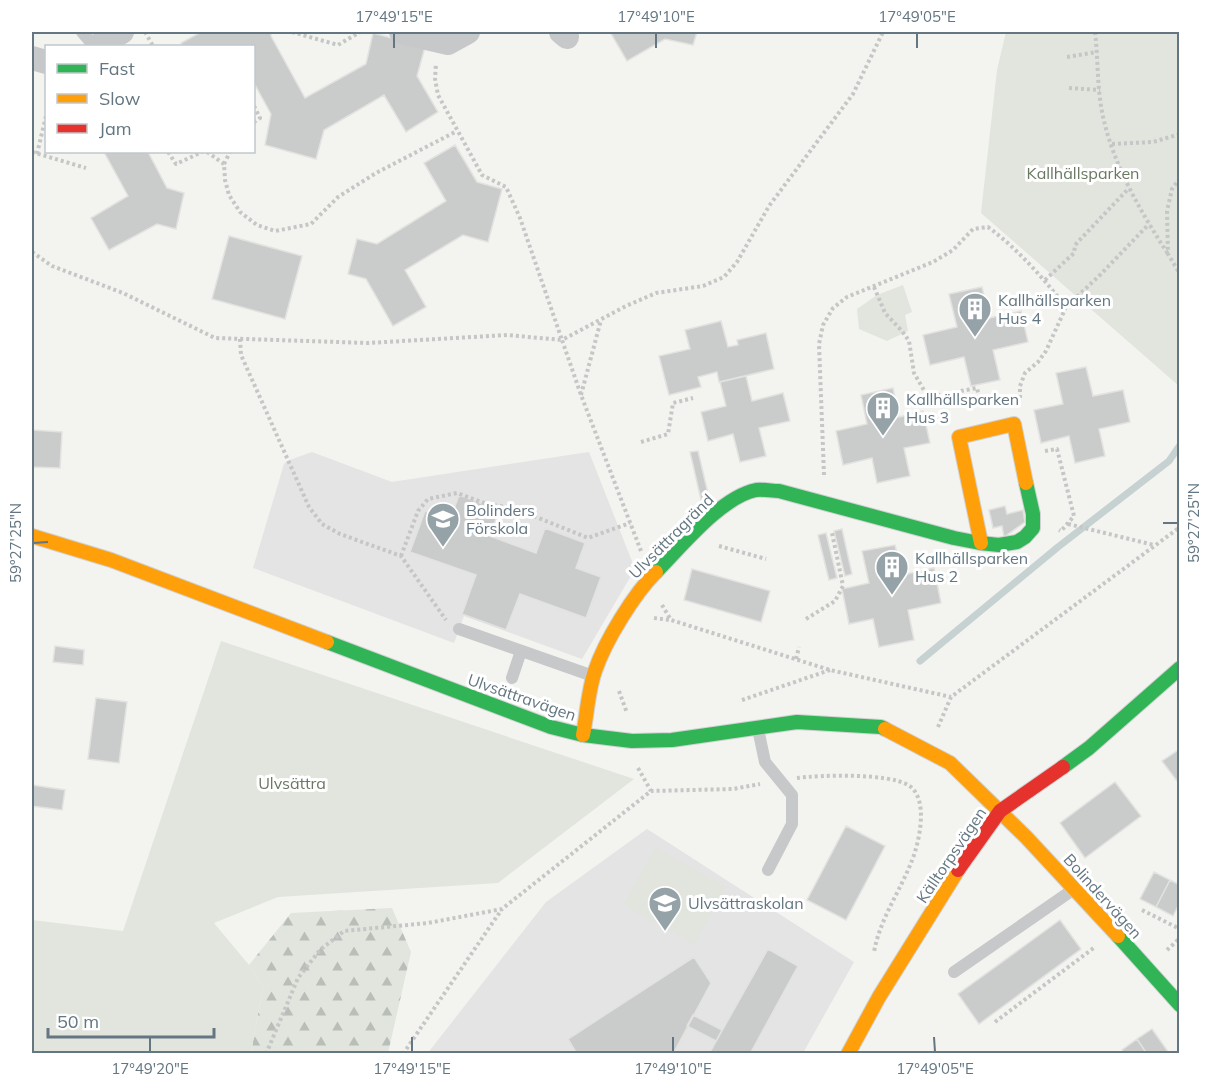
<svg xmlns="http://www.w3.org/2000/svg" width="1211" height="1085" font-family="Mulish,sans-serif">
	<defs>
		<pattern id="forest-firs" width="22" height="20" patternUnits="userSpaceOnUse" patternTransform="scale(1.5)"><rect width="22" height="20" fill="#e1e5de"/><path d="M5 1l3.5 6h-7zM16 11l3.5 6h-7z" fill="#babeb9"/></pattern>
	</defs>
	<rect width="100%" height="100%" fill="#f3f3f0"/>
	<!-- built -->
	<path fill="#e3e4e3" d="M312,452L392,482L589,452L635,569L582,659L464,616L454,643L253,568L284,464L287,461Z
		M647,829L854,962L803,1053L427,1054L546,902Z"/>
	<!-- forest -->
	<path fill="url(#forest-firs)" d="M392,908L411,952L388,1053H251L263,986L249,965L291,913Z"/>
	<!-- green -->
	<path fill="#e1e5de" d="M1006,32H1179V386L981,213L997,70Z
		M903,285L912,312L905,315L908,331L887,341L859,329L857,309L877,295Z
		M221,641L634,779L498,883L278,897L214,923L249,965L263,986L251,1053H32V920L123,931Z
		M655,848L726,887L694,944L624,905Z"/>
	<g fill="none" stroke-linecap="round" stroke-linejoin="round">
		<!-- stream -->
		<path stroke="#c6d1d1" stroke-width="7" d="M920,661L1058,547L1169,461L1180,445"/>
	</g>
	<!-- building -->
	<path fill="#cacbcb" stroke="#e2e2e0" stroke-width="1.5" d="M201,32H271V36L305,98L366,64L373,33L425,47L417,76L438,112L406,132L384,95L324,130L316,159L265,145L271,114L254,83V46H183L181,43Z
		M610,32H697L693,45L665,39L627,61Z
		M455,145L477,182L502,189L488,242L463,235L405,270L426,307L393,326L366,279L348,274L357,239L377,244L446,201L424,163Z
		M104,152H148L167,188L184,193L176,229L157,224L109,250L91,218L128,196Z
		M229,236L302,256L285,319L212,299Z
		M982,287L989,318L1021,311L1028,342L993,350L1000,380L971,386L964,357L930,365L923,335L957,327L949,294Z
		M721,321L728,347L738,345L737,340L766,333L774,369L719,382L717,372L698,377L701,387L669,395L659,356L690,349L685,330Z
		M1086,367L1093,396L1123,390L1130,422L1099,429L1105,456L1075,463L1069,436L1041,443L1034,410L1063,404L1056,373Z
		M746,376L752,401L783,393L790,421L759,428L766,456L740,462L733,434L708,441L701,412L726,406L720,382Z
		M893,388L899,417L923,411L930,443L904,448L910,476L877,483L872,458L843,465L836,431L867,424L861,395Z
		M32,430L62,432L60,468L32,467Z
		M698,451L710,502L702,504L690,452Z
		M459,495L499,510L490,536L536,553L545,528L585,543L576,568L601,577L586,618L520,594L506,630L462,614L476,575L410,552L425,511L450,520Z
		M1005,506L1007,514L1023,510L1025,522L1004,537L1002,526L993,528L989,510Z
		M842,529L852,574L845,576L834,531Z
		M826,533L837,578L829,580L818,535Z
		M895,545L902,575L934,568L941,603L908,610L914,640L879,647L873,619L849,624L842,589L869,583L862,551Z
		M692,569L770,591L761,622L684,600Z
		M55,646L84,650L83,665L53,662Z
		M96,698L127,702L119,763L88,759Z
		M1180,749V785L1162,761Z
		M1115,782L1141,816L1085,858L1060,823Z
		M32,785L65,790L62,810L32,806Z
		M846,826L885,846L846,920L807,900Z
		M1154,872L1170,880L1156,907L1140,899Z
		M1170,880L1180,885V902L1173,916L1156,907Z
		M1060,920L1081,949L979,1024L958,994Z
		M768,949L798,966L750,1054H709Z
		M694,957L711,983L673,1054H577L568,1039Z
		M693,1015L722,1030L716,1041L687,1026Z
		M1152,1029L1169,1053L1168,1054H1147L1137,1039Z
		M1137,1039L1147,1054H1125L1122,1050Z"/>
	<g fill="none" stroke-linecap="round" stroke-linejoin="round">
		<!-- fast casing -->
		<g stroke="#d0d1d1" stroke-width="16">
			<path id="fast" d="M656,572C681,547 721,497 756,490C763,489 772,491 779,491L954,538L980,543L999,545L1017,542L1025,537L1033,528V514L1026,483
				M327,642L551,727L583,735L632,741L672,740L797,722L881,727L885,729
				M1063,767L1089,748L1180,668
				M1118,936L1180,1005"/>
		</g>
		<!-- slow casing -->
		<g stroke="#d0d1d1" stroke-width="16">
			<path id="slow" d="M32,536L111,560L327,642
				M981,543L959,437L1014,424L1026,483
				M885,729L950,763L1026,837L1118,936
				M583,735C587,714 588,691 595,671C605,641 634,594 656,572
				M848,1054L879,997L958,870"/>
		</g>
		<!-- jam casing -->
		<g stroke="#d0d1d1" stroke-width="16">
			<path id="jam" d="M958,870L1000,811L1063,767"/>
		</g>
		<!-- path -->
		<path stroke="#c5c6c6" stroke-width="4" stroke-dasharray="3 3" stroke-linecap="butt" d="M145,32L153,46
			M292,32L338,45L360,32
			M1095,32C1098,56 1097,81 1101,106C1110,160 1139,209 1168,254
			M1067,57L1097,52
			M1069,88L1100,90
			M254,106L260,118L254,122
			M1112,144L1153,142L1180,134
			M32,152L86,168
			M168,152L176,164L202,152
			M207,152L224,164L225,180L229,195L240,212L257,225L275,231L311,224L338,197L376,173L457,131
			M37,154L46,116
			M224,164L230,152
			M1180,178L1172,189L1167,211L1168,254L1180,274
			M32,252L52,266L123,293L215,338L368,343L507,335L562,340L520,218L506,187L482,175L438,95L435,79L436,63
			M1045,280L1074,253L1075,245L1129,188
			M874,287L885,313L902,331L909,341L914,373L925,392L940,395L977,388L981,406
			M240,339L241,355L309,507L322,524L340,534L401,556L446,620
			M581,395L601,320
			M1020,398V386L1025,373L1038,362L1046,351L1066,307L1100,275L1149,224
			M641,442L668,434L673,403L693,398
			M1045,451L1057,449L1074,516L1061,531L1059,530
			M824,475L819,344L823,325L833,308L847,297L933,262L953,250L973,229L988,227C1018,249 1043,278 1066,307
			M1068,524L1154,545
			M719,546L766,559
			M641,551L581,395L562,340L626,306L656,293L703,286L724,277L737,262L769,206L853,94L883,32
			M401,556L418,511L428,499L457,493L487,504L514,508L588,538L630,523
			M662,605L671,620L830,670L951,697
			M654,618L670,620
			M806,619L835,601L843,586L832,533
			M796,659L799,647
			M619,691L627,713
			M742,700L830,670
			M938,727L951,697L1180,527
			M638,768L651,791
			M797,778C821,775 888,773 908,785C930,798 919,844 911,863C899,893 880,919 874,952
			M1142,910L1180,929
			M1167,950L1180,938
			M995,1022L1095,947
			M266,1054L298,978L320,950L344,931L428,923L502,909L651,791L733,789L760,784
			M403,1054L502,909"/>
		<!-- lane -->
		<path stroke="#c7c8c9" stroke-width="12" d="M82,32L94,46
			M459,629L593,676
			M512,678L521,651
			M758,729L765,762L792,795V824L768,870
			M954,972L1074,889"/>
		<!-- street -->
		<path stroke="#c7c8c9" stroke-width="24" d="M401,32L448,43L468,32
			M561,32L567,37
			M97,46L122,32
			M32,58L46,62"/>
		<!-- fast -->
		<use href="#fast" stroke="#30b455" stroke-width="14"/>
		<!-- slow -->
		<use href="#slow" stroke="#ff9f0a" stroke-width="14"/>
		<!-- jam -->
		<use href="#jam" stroke="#e5322d" stroke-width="14"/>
	</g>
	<!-- ticks -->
	<path fill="none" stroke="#637681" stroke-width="2" d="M394,33V48M656,33V48M917,33V48M1163,523H1178M33,543L48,542M150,1037V1052M412,1037V1052M673,1037V1052M934,1037L935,1052"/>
	<!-- icons -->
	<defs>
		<g id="building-pin" transform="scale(1.725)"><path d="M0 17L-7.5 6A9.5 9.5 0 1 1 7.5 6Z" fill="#95a2a8" stroke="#fff"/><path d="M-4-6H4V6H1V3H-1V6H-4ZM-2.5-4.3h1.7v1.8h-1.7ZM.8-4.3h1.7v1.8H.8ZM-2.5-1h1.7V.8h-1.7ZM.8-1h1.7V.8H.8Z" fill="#fff"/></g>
		<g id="school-pin" transform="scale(1.725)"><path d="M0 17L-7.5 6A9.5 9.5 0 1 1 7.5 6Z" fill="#95a2a8" stroke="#fff"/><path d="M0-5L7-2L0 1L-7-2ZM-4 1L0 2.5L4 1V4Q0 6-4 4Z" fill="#fff"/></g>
	</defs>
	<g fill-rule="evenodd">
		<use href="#building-pin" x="975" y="309"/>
		<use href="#building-pin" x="883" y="408"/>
		<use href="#school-pin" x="443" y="519"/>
		<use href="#building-pin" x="892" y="567"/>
		<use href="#school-pin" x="665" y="903"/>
	</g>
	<g text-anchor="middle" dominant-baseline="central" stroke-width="6" stroke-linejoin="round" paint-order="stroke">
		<!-- park labels -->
		<g font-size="16" fill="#687861" stroke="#fff">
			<text x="1083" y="173">Kallhällsparken</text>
			<text x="292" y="783">Ulvsättra</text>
		</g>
		<!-- poi labels -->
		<g font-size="16" fill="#637681" stroke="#fff" text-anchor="start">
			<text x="998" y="300">Kallhällsparken<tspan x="998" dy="18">Hus 4</tspan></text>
			<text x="906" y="399">Kallhällsparken<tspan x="906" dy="18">Hus 3</tspan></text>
			<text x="466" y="510">Bolinders<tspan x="466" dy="18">Förskola</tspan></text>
			<text x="915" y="558">Kallhällsparken<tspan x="915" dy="18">Hus 2</tspan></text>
			<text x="688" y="903">Ulvsättraskolan</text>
		</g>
		<!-- street labels -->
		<g font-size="16" fill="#637681" stroke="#fff">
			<text transform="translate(671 536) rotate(-45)">Ulvsättragränd</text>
			<text transform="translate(522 697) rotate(19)">Ulvsättravägen</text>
			<text transform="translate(951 855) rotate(-56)">Källtorpsvägen</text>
			<text transform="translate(1103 896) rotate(48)">Bolindervägen</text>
		</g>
	</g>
	<!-- border -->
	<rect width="1211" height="1085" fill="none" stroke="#ffffff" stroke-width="66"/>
	<!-- legend -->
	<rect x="45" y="45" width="210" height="108" fill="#ffffff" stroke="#c1c8cd" stroke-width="1.5"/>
	<rect x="57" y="64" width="30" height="9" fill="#30b455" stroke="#c1c8cd" stroke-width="1.5"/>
	<text x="99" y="75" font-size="18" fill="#637681">Fast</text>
	<rect x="57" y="94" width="30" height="9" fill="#ff9f0a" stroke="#c1c8cd" stroke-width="1.5"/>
	<text x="99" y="105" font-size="18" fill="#637681">Slow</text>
	<rect x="57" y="124" width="30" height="9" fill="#e5322d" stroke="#c1c8cd" stroke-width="1.5"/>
	<text x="99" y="135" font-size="18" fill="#637681">Jam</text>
	<!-- scale -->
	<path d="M48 1028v9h166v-9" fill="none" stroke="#637681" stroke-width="3"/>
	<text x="57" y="1028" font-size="18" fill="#637681" stroke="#ffffff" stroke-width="4.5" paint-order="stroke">50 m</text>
	<rect x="33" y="33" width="1145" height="1019" fill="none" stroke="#637681" stroke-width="2"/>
	<g font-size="15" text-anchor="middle" fill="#637681">
		<text x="394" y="22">17°49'15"E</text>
		<text x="656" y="22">17°49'10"E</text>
		<text x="917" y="22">17°49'05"E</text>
		<text transform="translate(1194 523) rotate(-90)" y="5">59°27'25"N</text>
		<text transform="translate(16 543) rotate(-90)" y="5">59°27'25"N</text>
		<text x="150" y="1074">17°49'20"E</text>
		<text x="412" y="1074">17°49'15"E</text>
		<text x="673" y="1074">17°49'10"E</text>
		<text x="935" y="1074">17°49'05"E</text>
	</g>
</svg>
